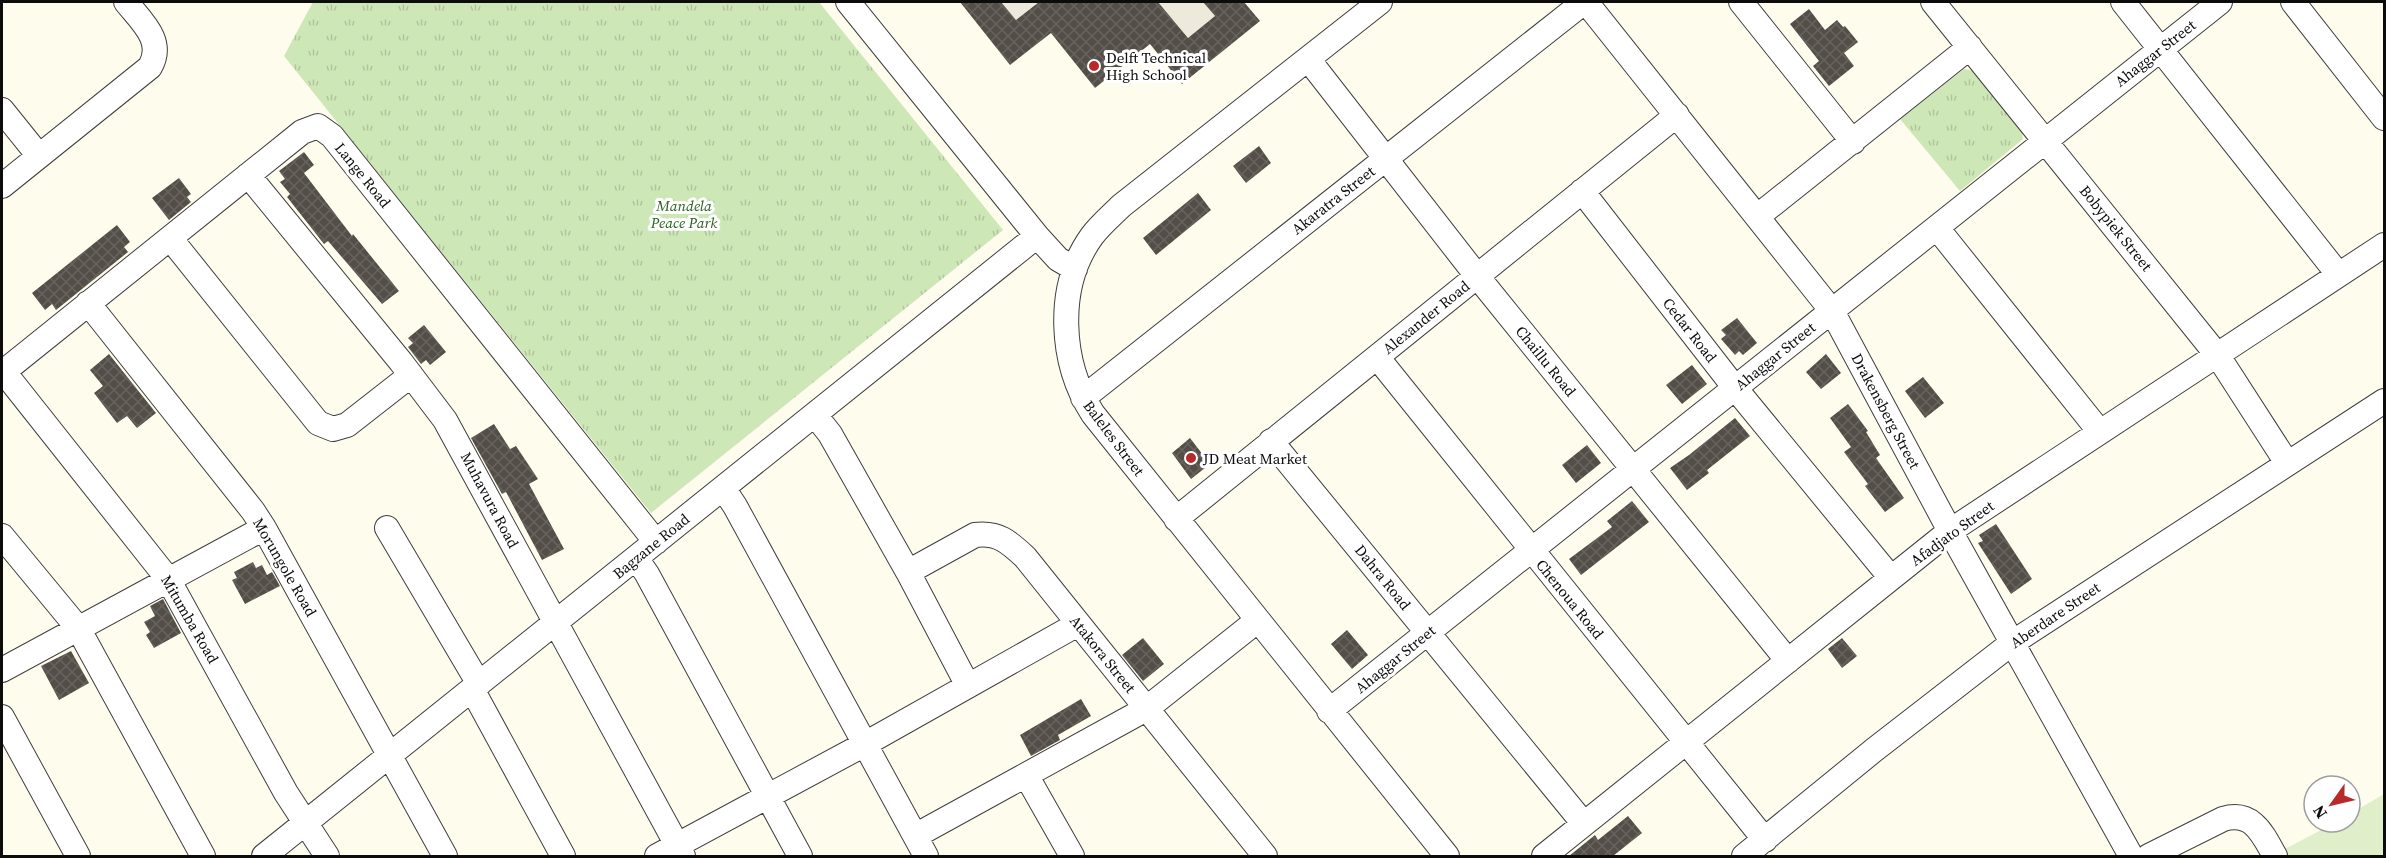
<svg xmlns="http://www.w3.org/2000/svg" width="2386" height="858" font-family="'Source Serif 4',serif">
	<defs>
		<pattern id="grass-tufts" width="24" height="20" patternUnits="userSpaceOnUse" patternTransform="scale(1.5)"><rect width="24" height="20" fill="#cee7b7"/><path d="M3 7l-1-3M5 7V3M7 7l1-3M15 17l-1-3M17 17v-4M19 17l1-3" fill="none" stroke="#b0c59c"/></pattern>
		<pattern id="building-cross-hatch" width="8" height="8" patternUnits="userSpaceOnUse" patternTransform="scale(1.5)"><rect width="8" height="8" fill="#544e49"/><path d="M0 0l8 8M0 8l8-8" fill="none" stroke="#68635f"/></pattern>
	</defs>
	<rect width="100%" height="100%" fill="#fefcec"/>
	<!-- grass -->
	<path fill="url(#grass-tufts)" d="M313,2H819L1003,230L651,513L284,56Z
		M1964,69L1975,71L2022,130L2023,139L1960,191L1900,119Z"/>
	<!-- pitch -->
	<path fill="#e0efc9" d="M2384,794V856H2289L2285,849L2336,822H2350V814Z"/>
	<!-- plaza -->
	<path fill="#edeadc" d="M1001,2H1039L1016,20Z
		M1161,2H1203L1215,16L1188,38L1159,3Z"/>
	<!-- building -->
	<path fill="url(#building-cross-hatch)" d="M960,2H1001L1016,20L1039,2H1158L1188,38L1215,16L1203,2H1244L1260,21L1182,84L1150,44L1095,88L1051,33L1010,65Z
		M1809,9L1825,30L1837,20L1843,27L1845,26L1858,42L1844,53L1854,66L1829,86L1813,66L1819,61L1790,24Z
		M1259,146L1271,163L1246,183L1233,166Z
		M304,152L314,165L304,173L352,236L353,234L399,291L382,304L328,241L324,244L287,197L290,194L280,182L285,179L279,171Z
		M179,178L191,194L187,197L191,202L169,220L152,198Z
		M1198,193L1211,210L1156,255L1143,238Z
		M117,225L130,242L124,247L128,252L56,310L52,304L45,310L32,293Z
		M1737,318L1757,343L1743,355L1739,351L1735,355L1721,339L1726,335L1721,330Z
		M424,325L446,352L430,365L426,360L421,364L408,347L413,343L408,338Z
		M109,354L156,413L137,428L127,416L117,423L94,393L103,386L90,370Z
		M1826,354L1841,373L1821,389L1806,372Z
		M1692,365L1707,384L1682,404L1666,385Z
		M1923,377L1944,403L1925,418L1905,391Z
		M1848,404L1868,431L1866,432L1880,455L1876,458L1904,498L1885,512L1865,486L1868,484L1844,452L1851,447L1830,418Z
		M1735,418L1750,436L1707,470L1709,473L1687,490L1670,468L1689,455Z
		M494,424L510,449L516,446L538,479L529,484L564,549L542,560L506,492L502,494L471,438Z
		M1190,438L1210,464L1191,479L1172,453Z
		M1587,445L1601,463L1576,483L1562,465Z
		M1632,501L1649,522L1581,575L1569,559L1612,527L1607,521Z
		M1996,524L2032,579L2011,594L1978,543L1983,541L1979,535Z
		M253,562L256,568L262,565L267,575L272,572L280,586L245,604L232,580L237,578L234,572Z
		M163,599L181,633L154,648L146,635L150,632L144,622L155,616L150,606Z
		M1347,630L1368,655L1352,669L1331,644Z
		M1143,638L1164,664L1143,681L1122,655Z
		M1842,638L1857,656L1842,668L1828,649Z
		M71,651L89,683L59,700L41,666Z
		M1081,699L1091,716L1058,735L1060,740L1031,756L1020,735Z
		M1628,816L1642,833L1613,856H1569L1595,835L1598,840Z"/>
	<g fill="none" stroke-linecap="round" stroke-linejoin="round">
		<!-- minor casing -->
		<g stroke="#3f3f3f" stroke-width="26">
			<path id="minor" d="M848,2L1037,236L1058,259L1075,269
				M1380,2L1121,206C1111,216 1100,225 1092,236C1055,287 1060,363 1093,414L1447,856
				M1586,2L1832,311L1950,531L2131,856
				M1741,2L1853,142
				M1933,2L2218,356L2287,463
				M2123,2L2338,274
				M2293,2L2384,118
				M1308,59L1477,276L1788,661
				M2,110L39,156
				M248,175L401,362L445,420L683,856
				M2,186L150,67C165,41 142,22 126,2
				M1582,191L1735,388L1891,578
				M1758,216L1970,47
				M1937,228L2100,432
				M170,238L318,423L333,429L347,425L411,375
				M88,303L253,511L264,528L445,856
				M1377,357L1765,840
				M4,372L168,579L286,793L327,856
				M2,373L302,132L318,126L332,136L656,542
				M1083,398L1584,2
				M815,415L830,434L908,572L968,686
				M1271,441L1584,824
				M723,488L735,506L926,856
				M1176,519L1677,115
				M387,528L479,684
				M2,536L78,628L203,856
				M636,558L647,574L800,856
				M908,572L975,535C998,532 1009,542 1025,557L1265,856
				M2,670L264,528
				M472,689L563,856
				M1329,711L2220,2
				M2,717L78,856
				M1026,775L1072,856
				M915,836L1146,709L1258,620
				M264,856L1037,236
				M657,856L865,744L1078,624
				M1544,856L1950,531L2384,245
				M1744,856L1874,750L2012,643L2384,401
				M2149,856L2223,819C2253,810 2263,835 2275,856"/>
		</g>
		<!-- minor -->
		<use href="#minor" stroke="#fff" stroke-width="24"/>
	</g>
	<!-- markers -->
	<g fill="#b82929" stroke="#fff" stroke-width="2">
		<circle cx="1094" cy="66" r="6"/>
		<circle cx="1191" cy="458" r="6"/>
	</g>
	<g text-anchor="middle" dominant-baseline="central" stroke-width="6" stroke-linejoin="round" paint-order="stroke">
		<!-- street labels -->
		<g font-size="15" fill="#0c0c0c" stroke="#fff">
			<text transform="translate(2155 53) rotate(-38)">Ahaggar Street</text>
			<text transform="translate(363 175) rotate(51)">Lange Road</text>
			<text transform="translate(1333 200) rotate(-38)">Akaratra Street</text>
			<text transform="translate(2116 228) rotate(51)">Bobypiek Street</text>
			<text transform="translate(1426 317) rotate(-39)">Alexander Road</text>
			<text transform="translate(1690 330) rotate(52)">Cedar Road</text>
			<text transform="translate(1775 356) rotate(-39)">Ahaggar Street</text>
			<text transform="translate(1546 361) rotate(51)">Chaillu Road</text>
			<text transform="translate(1886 411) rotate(62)">Drakensberg Street</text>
			<text transform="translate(1114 438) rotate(53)">Baleles Street</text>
			<text transform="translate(490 500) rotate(62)">Muhavura Road</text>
			<text transform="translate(1952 533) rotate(-36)">Afadjato Street</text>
			<text transform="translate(651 546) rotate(-39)">Bagzane Road</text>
			<text transform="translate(285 567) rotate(60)">Morungole Road</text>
			<text transform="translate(1383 577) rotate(51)">Dahra Road</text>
			<text transform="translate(1570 599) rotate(51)">Chenoua Road</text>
			<text transform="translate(2055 615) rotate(-34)">Aberdare Street</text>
			<text transform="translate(190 619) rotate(60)">Mitumba Road</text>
			<text transform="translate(1103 654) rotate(51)">Atakora Street</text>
			<text transform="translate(1395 659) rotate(-39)">Ahaggar Street</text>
		</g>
		<!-- poi labels -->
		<g font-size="15" fill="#0c0c0c" stroke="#fff" text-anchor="start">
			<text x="1106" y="57">Delft Technical<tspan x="1106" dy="17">High School</tspan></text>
			<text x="1203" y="458">JD Meat Market</text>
		</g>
		<!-- park labels -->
		<g font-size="15" font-style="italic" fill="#29611f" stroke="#fff">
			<text x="684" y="205">Mandela<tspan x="684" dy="17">Peace Park</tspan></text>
		</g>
	</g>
	<!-- border -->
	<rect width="2386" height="858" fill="none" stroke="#0c0c0c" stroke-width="6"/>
	<!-- north arrow -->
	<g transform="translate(2332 804) rotate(236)"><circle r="28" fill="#ffffff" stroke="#9e9e9e" stroke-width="1.5"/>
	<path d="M0-4.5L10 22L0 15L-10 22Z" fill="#b82929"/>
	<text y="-9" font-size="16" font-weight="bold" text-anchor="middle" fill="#0c0c0c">N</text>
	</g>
</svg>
